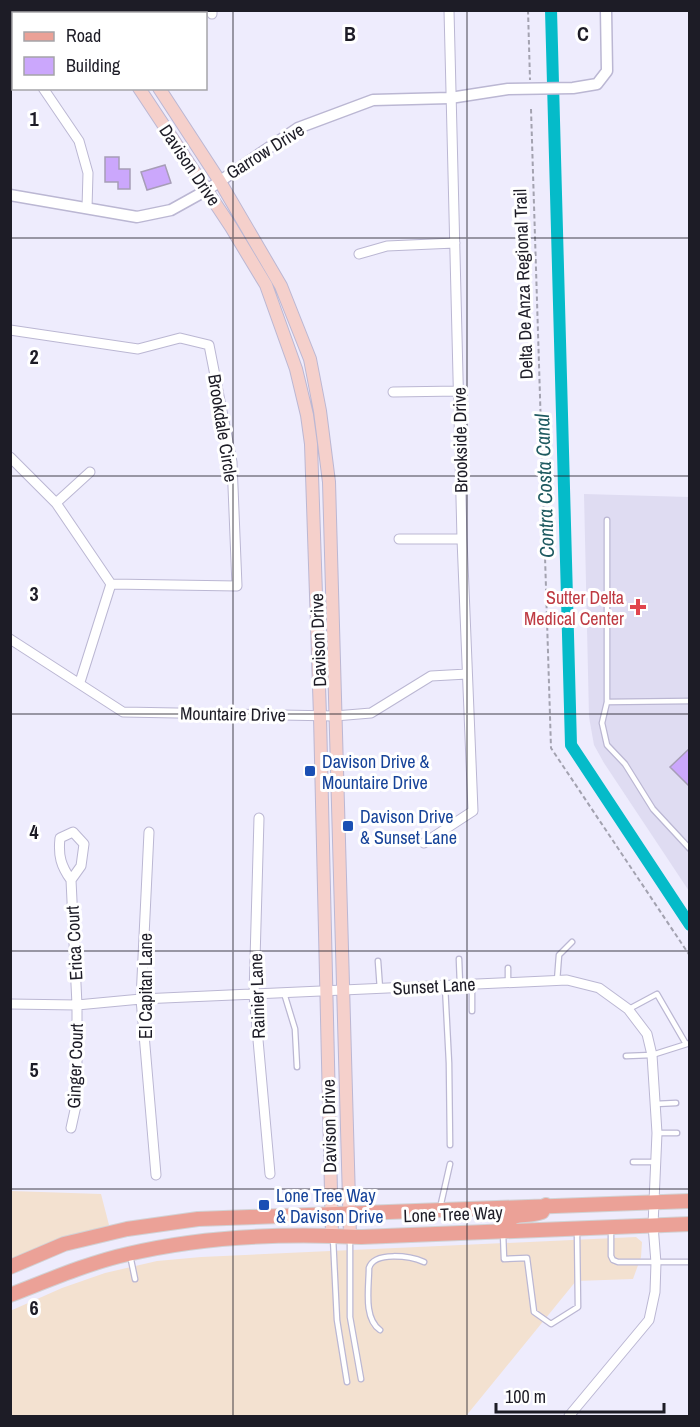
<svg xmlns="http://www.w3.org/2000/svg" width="700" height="1427" font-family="'Archivo Narrow',sans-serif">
	<rect width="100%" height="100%" fill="#eeecfd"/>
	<!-- commercial -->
	<path fill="#f3e1d0" d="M11,1191L101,1194L109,1225L11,1261Z
		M636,1237L642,1242L641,1257L633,1279L576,1281L466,1416H11L10,1311L62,1288L105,1273L157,1261L201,1257Z"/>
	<!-- built -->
	<path fill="#dfdcf2" d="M584,494L689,497V891L604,763L594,745L589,717Z"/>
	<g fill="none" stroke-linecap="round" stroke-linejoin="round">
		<!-- canal -->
		<path stroke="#05bbc9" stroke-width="12" d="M551,10L571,745L690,925"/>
	</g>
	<!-- building -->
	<path fill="#cba7fc" stroke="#a79db7" stroke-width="1.5" d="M105,157H119V169H130V189H118V182H105Z
		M165,165L171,183L147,190L141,172Z
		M690,748V787L670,767Z"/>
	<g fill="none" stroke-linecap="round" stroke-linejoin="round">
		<!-- service casing -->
		<g stroke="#bbb7d3" stroke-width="7">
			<path id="service" d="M607,520V702L602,723L607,745L625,764L653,809L690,849
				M607,702L690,701
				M459,959L460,985
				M378,961L380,989
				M508,968V983
				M557,981L559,955L572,942
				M472,985V1011
				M445,986L449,1063L450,1145
				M284,993L295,1029L297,1067
				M629,1009L657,994L686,1044
				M626,1056L652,1055L690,1043
				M655,1104L676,1103
				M657,1133H677
				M633,1162H656
				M440,1208L450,1164
				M611,1229V1256L613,1260L618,1262H690
				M503,1233L504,1259L527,1258L534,1312L551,1324L578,1307L577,1232
				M333,1238L337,1320L347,1382
				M350,1238V1317L361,1379
				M130,1255L135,1279
				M380,1330C363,1318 369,1287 369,1268C374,1251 410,1256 424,1262"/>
		</g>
		<!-- minor casing -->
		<g stroke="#bbb7d3" stroke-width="11">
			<path id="minor" d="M212,10V14
				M10,40L14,44
				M43,88L79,141L88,173L87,208
				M359,254L387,246L455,243
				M10,330L138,349L180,338L209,345L232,462L237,586L111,584
				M393,392L459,391
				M10,457L56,503L111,584L80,682
				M56,503L90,472
				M399,539H462
				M10,639L123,712L335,716L371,713L431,676L467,674
				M259,818L254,995L270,1174
				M149,832L141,999L156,1175
				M424,843L473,811L462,539L449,10
				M71,880L81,866L84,844L73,832L60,838C58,856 61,866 71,880L77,1005V1101L71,1128
				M10,1004L77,1005L141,999L567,980L599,988L628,1009L647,1034L652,1055L657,1133L653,1225L656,1263L655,1292L649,1320L569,1416"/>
		</g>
		<!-- tertiary casing -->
		<g stroke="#bbb7d3" stroke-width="13">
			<path id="tertiary" d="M10,195L137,217L171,210L207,190L298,128L373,100L450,98L508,89L573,88L597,84L607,71L606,10"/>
		</g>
		<!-- secondary casing -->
		<g stroke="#bbb7d3" stroke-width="14">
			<path id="secondary" d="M88,10L90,14
				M107,10L109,14
				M139,88L231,227L266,285L296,369L307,415L311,444L320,716L332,1235
				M159,88L219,180L281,286L310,359L320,411L329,482L350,1236"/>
		</g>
		<!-- primary casing -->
		<g stroke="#d2d2d4" stroke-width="16">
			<path id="primary" d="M503,1230C513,1208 523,1219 542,1212L546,1205
				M10,1267L64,1244L127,1229L198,1219L690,1201
				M10,1295C49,1280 88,1263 128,1254C204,1236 283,1233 361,1237L690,1224"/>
		</g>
		<!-- path -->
		<path stroke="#a3a2b0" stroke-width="2" stroke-dasharray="4.5 3" stroke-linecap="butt" d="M528,10L530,80
			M531,109L551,748L690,956"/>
		<!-- service -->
		<use href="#service" stroke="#fff" stroke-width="4.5"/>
		<!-- minor -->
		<use href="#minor" stroke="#fff" stroke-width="9"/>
		<!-- tertiary -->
		<use href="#tertiary" stroke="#fff" stroke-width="10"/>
		<!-- secondary -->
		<use href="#secondary" stroke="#f5d0cb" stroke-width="12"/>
		<!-- primary -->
		<use href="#primary" stroke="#eba197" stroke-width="14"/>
	</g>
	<!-- grid -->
	<path fill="none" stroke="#1d1c26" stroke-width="1.5" stroke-opacity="0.55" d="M233,10V1416M467,10V1416M10,238H690M10,476H690M10,714H690M10,951H690M10,1189H690"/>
	<!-- markers -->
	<path fill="#e0444e" stroke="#fff" stroke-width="2" d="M635 598h6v6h6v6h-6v6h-6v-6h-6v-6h6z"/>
	<g fill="#1a4fb4" stroke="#fff" stroke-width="2">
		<rect x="304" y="765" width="12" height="12" rx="3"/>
		<rect x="342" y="820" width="12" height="12" rx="3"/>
		<rect x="258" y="1199" width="12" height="12" rx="3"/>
	</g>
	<g text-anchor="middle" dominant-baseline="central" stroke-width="6" stroke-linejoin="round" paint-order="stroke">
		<!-- street labels -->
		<g font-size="18" fill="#1d1c26" stroke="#fff">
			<text transform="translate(265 151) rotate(-32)">Garrow Drive</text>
			<text transform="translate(190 165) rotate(56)">Davison Drive</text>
			<text transform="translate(523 284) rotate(-92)">Delta De Anza Regional Trail</text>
			<text transform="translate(223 428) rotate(81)">Brookdale Circle</text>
			<text transform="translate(460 440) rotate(-91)">Brookside Drive</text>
			<text transform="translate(318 640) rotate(-92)">Davison Drive</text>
			<text transform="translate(233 714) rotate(1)">Mountaire Drive</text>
			<text transform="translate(74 943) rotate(-93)">Erica Court</text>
			<text transform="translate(145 986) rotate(-90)">El Capitan Lane</text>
			<text transform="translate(434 986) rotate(-3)">Sunset Lane</text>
			<text transform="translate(257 996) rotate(-92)">Rainier Lane</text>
			<text transform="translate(75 1066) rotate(-88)">Ginger Court</text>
			<text transform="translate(329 1126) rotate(-91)">Davison Drive</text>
			<text transform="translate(453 1214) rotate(-2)">Lone Tree Way</text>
		</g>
		<!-- health labels -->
		<g font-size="18" fill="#be3a42" stroke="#fff" text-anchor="end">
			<text x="624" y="597">Sutter Delta<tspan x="624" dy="21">Medical Center</tspan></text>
		</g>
		<!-- transit labels -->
		<g font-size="18" fill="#164399" stroke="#fff" text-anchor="start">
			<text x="322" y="761">Davison Drive &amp;<tspan x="322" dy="21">Mountaire Drive</tspan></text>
			<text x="360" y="816">Davison Drive<tspan x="360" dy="21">&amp; Sunset Lane</tspan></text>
			<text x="276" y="1195">Lone Tree Way<tspan x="276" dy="21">&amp; Davison Drive</tspan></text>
		</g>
		<!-- water labels -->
		<g font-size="20" font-style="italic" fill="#1e5a60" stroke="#fff">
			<text transform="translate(544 486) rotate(-92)">Contra Costa Canal</text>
		</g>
	</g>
	<g font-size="20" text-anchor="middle" font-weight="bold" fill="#1d1c26" stroke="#fff" stroke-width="6" stroke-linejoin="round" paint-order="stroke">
		<text x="350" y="41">B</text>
		<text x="583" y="41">C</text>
		<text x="34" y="126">1</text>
		<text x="34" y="364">2</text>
		<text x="34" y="601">3</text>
		<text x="34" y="839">4</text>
		<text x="34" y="1077">5</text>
		<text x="34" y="1315">6</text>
	</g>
	<!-- border -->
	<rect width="700" height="1427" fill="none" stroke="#1d1c26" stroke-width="24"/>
	<!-- legend -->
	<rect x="12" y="12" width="195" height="78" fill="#ffffff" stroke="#a5a4a8" stroke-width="1.5"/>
	<rect x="24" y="32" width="30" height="9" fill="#eba197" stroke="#a5a4a8" stroke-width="1.5"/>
	<text x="66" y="42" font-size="18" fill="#1d1c26">Road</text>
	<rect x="24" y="57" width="30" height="18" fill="#cba7fc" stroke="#a5a4a8" stroke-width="1.5"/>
	<text x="66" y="72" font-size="18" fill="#1d1c26">Building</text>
	<!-- scale -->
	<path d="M496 1403v9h168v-9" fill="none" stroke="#1d1c26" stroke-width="3"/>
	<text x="505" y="1403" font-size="18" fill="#1d1c26" stroke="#ffffff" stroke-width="4.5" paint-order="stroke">100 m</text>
</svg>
